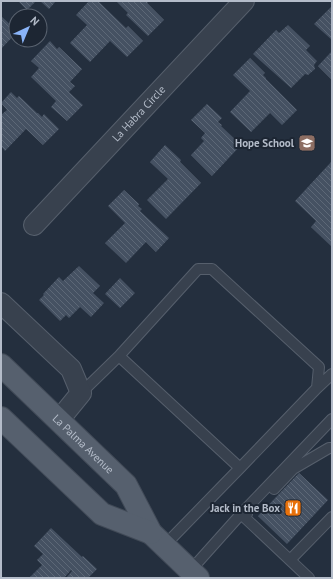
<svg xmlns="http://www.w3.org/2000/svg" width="333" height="579" font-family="'PT Sans',sans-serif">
	<defs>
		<pattern id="building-back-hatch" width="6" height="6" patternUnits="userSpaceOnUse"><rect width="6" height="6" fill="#455162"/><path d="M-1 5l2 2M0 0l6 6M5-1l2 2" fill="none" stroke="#5d6877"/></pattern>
	</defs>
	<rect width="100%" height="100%" fill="#242f3e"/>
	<!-- building -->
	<path fill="url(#building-back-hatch)" d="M18,1H36L27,10Z
		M40,1H56L49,9Z
		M89,1H98L126,28L128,26L143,41L127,57L110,41L90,62L70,43L87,25L76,15Z
		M116,1H149L147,3L164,20L148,36L126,15L128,13Z
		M332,6V40L314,24Z
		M1,16L16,30V33L1,49Z
		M288,25L310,46L306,50L317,61L314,65L315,69L308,75L305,74L291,88L253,54L276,30L279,33Z
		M50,41L57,49L59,47L82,69L70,82L75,86L69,92L83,105L67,121L51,107L56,101L31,77L39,68L31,61Z
		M332,51V80L318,66Z
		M250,58L265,73L263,75L266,78V79L297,110L282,125L270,113L251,132L230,112L250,91L233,75Z
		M11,92L17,98L19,96L37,113H38L42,117L44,114L59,129L43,145L26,129L5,151L1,146V115L7,110L1,103Z
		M207,104L222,118L218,122L222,125L221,126L241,145L212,176L191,155L204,141L201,138L205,133L191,120Z
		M165,145L181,160L180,162L201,183L166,219L147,200L168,179L150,162Z
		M332,161V247L311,227L316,221L295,201Z
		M124,190L139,204L138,206L142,209L140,211L169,238L156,252L146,242L126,263L105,243L125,223L108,206Z
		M79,266L100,286L93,293L104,303L91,317L80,307L69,318L66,315L60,321L39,300L44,295L43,294L59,277L63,281Z
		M120,278L135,293L120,308L105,294Z
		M299,473L328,500L287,544L258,516Z
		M51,528L82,557L83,556L97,569L88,578H66L72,571L71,570L64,578L30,577L42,565L37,560L43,554L34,546Z"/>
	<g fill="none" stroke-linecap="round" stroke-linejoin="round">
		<!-- service casing -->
		<g stroke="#565f6c" stroke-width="12">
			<path id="service" d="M119,356L198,269H212L319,367L317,388L240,468
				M317,388L332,374
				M81,393L119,356L240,468L164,546
				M274,489L293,469L329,448H332
				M290,560L332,517
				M190,571L241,514H247
				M309,578L241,514L332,419"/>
		</g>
		<!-- minor casing -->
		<g stroke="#565f6c" stroke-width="22">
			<g id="minor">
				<path id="s1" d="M34,225L244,1"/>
				<path d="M1,303L71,369L81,393L59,420"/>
			</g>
		</g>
		<!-- primary casing -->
		<g stroke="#414a57" stroke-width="24">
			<g id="primary">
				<path id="s2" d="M1,365L126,485L151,533L198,578"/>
				<path d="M1,418L102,514L151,533"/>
			</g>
		</g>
		<!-- service -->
		<use href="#service" stroke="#38414e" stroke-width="10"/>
		<!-- minor -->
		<use href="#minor" stroke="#38414e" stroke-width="20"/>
		<!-- primary -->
		<use href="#primary" stroke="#56606e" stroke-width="22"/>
	</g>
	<!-- icons -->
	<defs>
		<g id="school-square" transform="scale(0.9)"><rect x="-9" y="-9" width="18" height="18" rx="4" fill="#8d6e63" stroke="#1d2633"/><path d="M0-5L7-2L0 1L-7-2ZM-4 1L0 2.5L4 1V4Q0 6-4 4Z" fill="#fff"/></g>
		<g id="restaurant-square" transform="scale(0.9)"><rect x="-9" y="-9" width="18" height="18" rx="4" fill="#e8710a" stroke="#1d2633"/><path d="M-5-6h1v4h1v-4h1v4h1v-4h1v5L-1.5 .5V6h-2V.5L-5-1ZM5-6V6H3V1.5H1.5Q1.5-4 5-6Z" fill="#fff"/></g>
	</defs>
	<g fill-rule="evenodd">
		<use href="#school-square" x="307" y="143"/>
		<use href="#restaurant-square" x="293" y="508"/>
	</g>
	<g text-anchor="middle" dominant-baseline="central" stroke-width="4" stroke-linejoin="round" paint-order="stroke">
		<!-- street labels -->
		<g font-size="11" fill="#b4bcc9" stroke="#1d2633">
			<text stroke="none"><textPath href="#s1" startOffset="153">La Habra Circle</textPath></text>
			<text stroke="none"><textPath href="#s2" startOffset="114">La Palma Avenue</textPath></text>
		</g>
		<!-- poi labels -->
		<g font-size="11" font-weight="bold" fill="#b4bcc9" stroke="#1d2633" text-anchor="end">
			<text x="294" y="143">Hope School</text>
			<text x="280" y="508">Jack in the Box</text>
		</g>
	</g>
	<!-- border -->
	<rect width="333" height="579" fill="none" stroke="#b4bcc9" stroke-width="4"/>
	<!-- north arrow -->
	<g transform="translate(28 28) rotate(44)"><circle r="19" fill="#1d2633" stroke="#59626f"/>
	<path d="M0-3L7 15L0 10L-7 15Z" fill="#8ab4f8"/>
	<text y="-6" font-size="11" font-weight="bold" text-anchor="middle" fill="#b4bcc9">N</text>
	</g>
</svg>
